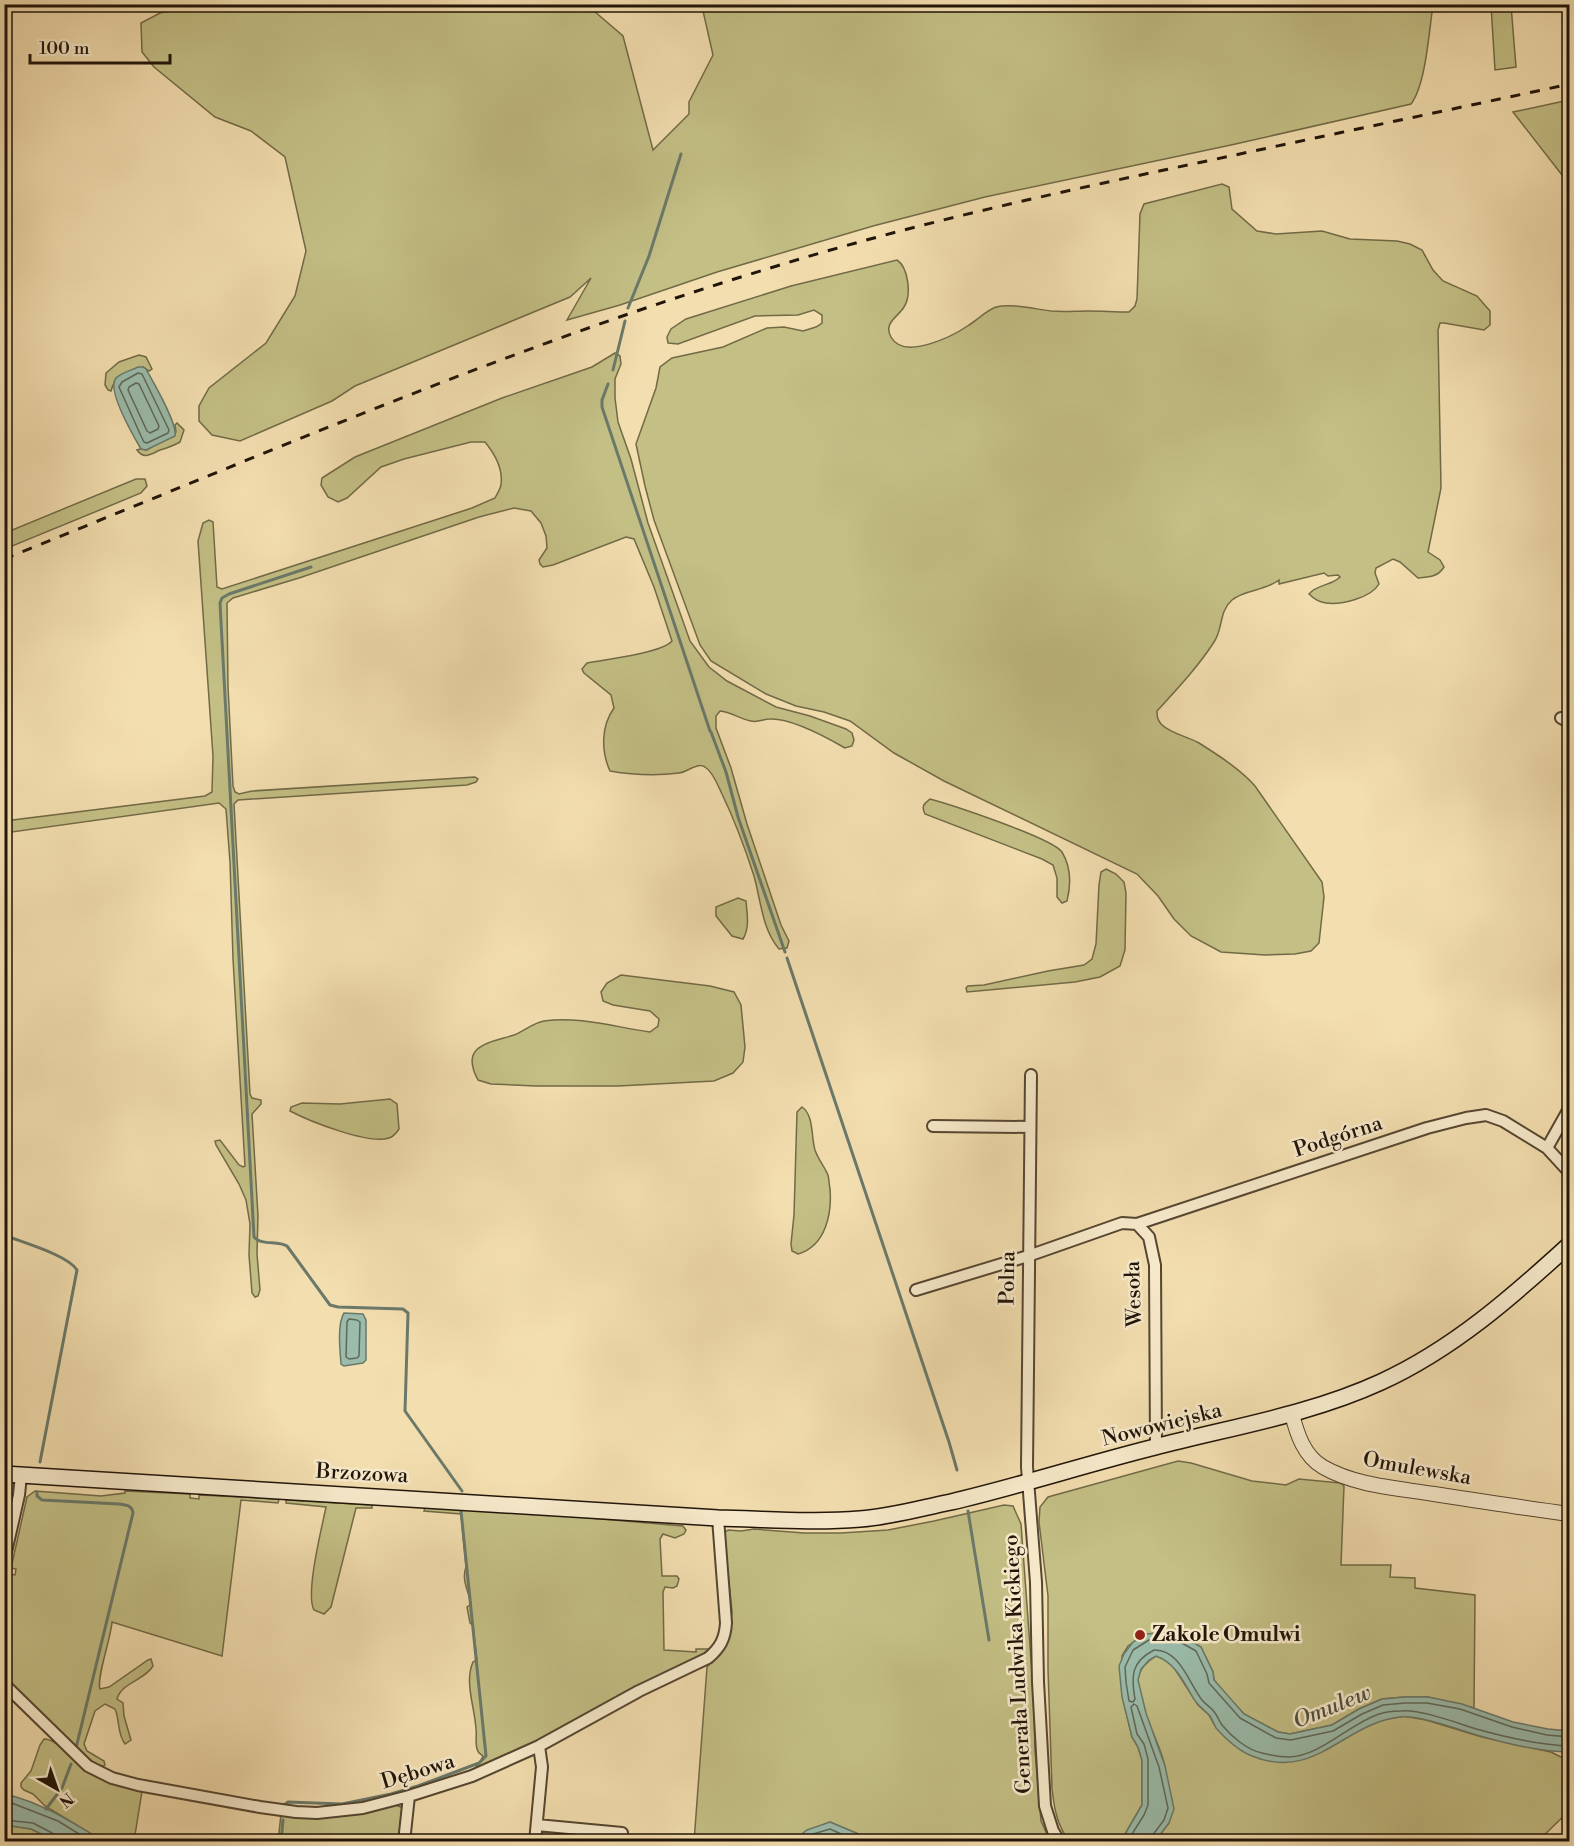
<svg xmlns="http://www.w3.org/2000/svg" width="1574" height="1846" font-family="'Libre Bodoni',serif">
	<rect width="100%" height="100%" fill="#f3deaf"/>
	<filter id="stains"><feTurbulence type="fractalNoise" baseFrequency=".00333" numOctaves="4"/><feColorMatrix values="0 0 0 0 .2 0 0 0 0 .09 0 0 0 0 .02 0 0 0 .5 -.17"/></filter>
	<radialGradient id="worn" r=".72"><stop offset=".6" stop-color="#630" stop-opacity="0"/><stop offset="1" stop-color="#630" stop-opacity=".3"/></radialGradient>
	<!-- green -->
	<path fill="#c3bf85" stroke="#726a47" stroke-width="1.5" d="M196,5H587L623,36L653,150L689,114V102L713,55L703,11L705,5H1433C1429,31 1426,84 1411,104L1231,145L985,197L873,226L717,272L620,305L567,320L591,278L570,297L355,386L332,401L240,441L212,435L199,421V406L209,388L266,343L295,296L306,251L285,157L251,131L215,117L154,67L142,52L141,23L160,13Z
		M1491,5H1511L1516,67L1495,70Z
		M1569,100H1570L1569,184L1513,112Z
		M1222,184L1229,187L1232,209L1257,231L1276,234L1322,231L1350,239L1397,241L1410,244L1422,250L1433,270L1443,281L1477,296L1490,311V325L1484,330L1444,323H1440L1438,330L1441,488L1428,552L1440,560L1444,567C1438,577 1429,577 1418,578L1400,562L1393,559L1376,568L1375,573L1379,584C1371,598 1341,605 1326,603C1318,602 1314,599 1309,594C1317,584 1331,586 1340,577L1338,575L1328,576L1324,573L1279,584V580C1263,592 1245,589 1232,600C1219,611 1223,629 1214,642C1198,667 1177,689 1157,711C1157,716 1157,719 1161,724C1171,734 1187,736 1199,743C1218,755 1240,769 1255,786L1322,882L1324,897L1319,943L1311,951L1295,954L1265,955L1221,952L1191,936L1174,919L1158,896L1137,874L944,781L894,753L850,721L824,712L796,706L766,694L711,661L700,645L654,520L645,486L636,444L656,388L660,367L672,358L723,347L767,328L784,327L803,331L816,327L822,323V315L814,310L798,315L755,316L678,344L668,343L667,337L671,329L686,319L791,286L897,260C908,267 912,295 904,307C898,317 883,323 891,337C904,361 953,336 969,325C977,320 987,310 996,307C1012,303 1034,309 1051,311C1063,312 1075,311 1088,311C1101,311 1115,312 1129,312L1135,306L1137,299L1140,214L1144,204Z
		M615,353L620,356L621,364L615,379V398L618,422L631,459L648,523L690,641L709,667L727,681L776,707L810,716L846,729L852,733L854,740L852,746L845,748C826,737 791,718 770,719C763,719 758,723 751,721C740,719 731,712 720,711L716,716V728L731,768L747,824L781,925L789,941L787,948L779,949C762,929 761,901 754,876C745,848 735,821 722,794C718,786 714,773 705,767C697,762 688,772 679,773C656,776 633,775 610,771C601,751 601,726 614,708L611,695L584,673L582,669L587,663C604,660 662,653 672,641L654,587L634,539L626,537L553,565L543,567L540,564L539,560L547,548L546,536L541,523L531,511L514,508L479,517L299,578L233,598L227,603L228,686L233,786L235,792L239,794L252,791L475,777L478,779L476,782L467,785L238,800L234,804L250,1094L252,1098L261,1100V1104L252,1114L258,1216L257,1254L260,1290L258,1296L255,1297L252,1293L249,1255L250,1224L246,1200L239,1184L216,1145L215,1141L220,1140L239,1165L243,1167L245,1166L233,959L230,862L226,809L219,803L5,833V821L205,796L212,792L213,756L198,541L203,523L209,520L213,522L217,587L222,589L472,508L495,498C497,494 501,488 501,484C503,469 494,453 485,442H471L404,459L381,467L347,498L338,502L328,497L321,485L322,478L355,457L502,398L592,367Z
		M139,355L146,357L152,369L149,371L143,367L113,385L111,391L108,390L105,385L106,373L119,362Z
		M177,423L184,430L180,442C173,446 167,448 160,450C151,454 144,460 137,450L140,449L147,450L176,432L175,425Z
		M136,479H145L147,486L141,493L5,549V533Z
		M930,799C952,805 1052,838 1062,852C1071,867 1071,885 1067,901L1062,903L1057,897V878L1053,865L1042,859L925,814C921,806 924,804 930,799Z
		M1106,869L1116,874L1124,882L1126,893L1125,950L1120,966L1100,977L1075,982L967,992L966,988L968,986L984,985L1048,971L1084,965L1092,959L1096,944L1099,885L1101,872Z
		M738,898L746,901C747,914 750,927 743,939L732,936L716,916V907Z
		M621,975L710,986L734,992L741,1005L745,1047L743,1062L733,1073L714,1081L618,1086H536L491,1084L478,1080C459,1045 489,1043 514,1035C524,1031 533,1023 544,1021C578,1016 615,1027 650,1032L658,1026L659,1019L650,1011L613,1005L603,1001L601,992L607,983Z
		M390,1099L397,1104L399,1129C397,1132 393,1137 389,1138C369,1145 309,1121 290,1111L291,1107L302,1103L340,1104Z
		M802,1107C814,1115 811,1137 815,1150C818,1159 824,1166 828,1175C829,1179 829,1184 830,1189C832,1213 826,1246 798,1254L792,1251L791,1244L794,1215L797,1112Z
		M1178,1461L1191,1463L1252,1481L1286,1485L1299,1479L1340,1483L1344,1486L1341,1565H1391L1390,1577L1415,1578V1588L1475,1595L1474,1708L1428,1697H1405L1382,1699L1359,1709L1332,1725L1290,1734L1278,1732L1244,1714L1225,1694L1214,1680L1213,1672L1201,1647L1175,1632L1146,1634L1128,1646L1122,1656L1125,1708L1132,1737L1138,1747L1142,1760V1805L1121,1841H1069C1057,1825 1054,1808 1052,1788L1048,1669V1596L1039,1522L1040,1507L1048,1497Z
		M35,1491L101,1496L125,1493V1491L190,1494V1498L199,1499V1495L279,1499L278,1503L241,1500L222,1656L112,1622C111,1638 96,1679 100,1689L109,1687L148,1660L151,1659L153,1666C144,1681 122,1682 117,1699L123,1703L124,1716L131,1740L125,1744C117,1734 120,1720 115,1709L105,1704L95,1711L84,1744L87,1751L104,1761L105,1765L98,1768L72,1746L52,1723L5,1678V1594L9,1574L15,1575L16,1569L11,1568L27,1497Z
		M286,1500L372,1505V1508H356L331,1607L324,1614L314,1610C305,1594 322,1527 326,1507L286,1503Z
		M1004,1505L1013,1506L1021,1524L1034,1700L1035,1750L1041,1821L1050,1841H870L856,1833L830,1822L798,1836L793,1841L694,1842L707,1667L726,1645L730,1633L732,1612L724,1533L728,1530L741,1531L754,1529L804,1533H841L888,1530L934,1521Z
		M425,1508L508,1511L683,1526L686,1530L684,1534L675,1538L663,1534L660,1539L662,1576H677L679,1579L677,1586L673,1588L665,1587L663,1592L664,1650L696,1652V1649H712L708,1653L506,1757L477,1769L476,1766L479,1764L483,1756C479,1753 478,1753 477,1749C475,1742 477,1735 476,1729C475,1708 464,1682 473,1662L477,1660L473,1626L470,1623L467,1607L471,1604C469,1592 461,1580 466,1567L461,1514L424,1511Z
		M1156,1656L1164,1659L1173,1666L1198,1705L1209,1715L1215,1726L1261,1759L1272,1760L1364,1728L1381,1720L1404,1716L1426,1720L1482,1737L1551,1752L1569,1761V1811L1538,1841H1155L1169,1823C1168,1805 1168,1785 1165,1767C1160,1740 1137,1708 1138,1681C1138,1670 1147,1661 1156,1656Z
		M44,1739C54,1739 64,1750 71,1756C94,1777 113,1783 142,1791L135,1835L133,1841H103L45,1806L33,1794L24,1790L21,1787V1783L31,1771L40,1745Z
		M395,1805L401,1807L403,1810L400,1841L278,1842L281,1814L377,1809Z
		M5,1825L31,1829L56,1841L5,1842Z"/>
	<!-- water -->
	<path fill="#9bbcab" stroke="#6a796a" stroke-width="1.5" d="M138,367H143L146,369C153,382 178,424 175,436L146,450L141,449C134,437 106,389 116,378C121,373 132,370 138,367Z
		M344,1313L363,1314L366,1320V1360L363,1363L344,1366L341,1364C340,1351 337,1324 344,1313Z
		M1175,1632L1201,1647L1213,1672L1214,1680L1244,1714L1278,1732L1290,1734L1332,1725L1359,1709L1382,1699L1405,1697H1428L1462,1704L1513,1722L1548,1729L1569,1731V1752C1540,1752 1508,1744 1480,1736C1459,1730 1421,1715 1400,1717C1344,1723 1315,1782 1252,1756C1239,1751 1225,1738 1216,1728C1214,1724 1212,1719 1210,1716C1205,1710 1198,1706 1194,1699C1184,1683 1176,1663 1156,1656L1149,1660L1141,1669L1138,1680L1146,1713L1165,1766L1174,1809L1169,1823L1155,1841H1121L1142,1805V1760L1138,1747L1132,1737L1122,1697L1119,1666L1124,1654L1133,1642L1146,1634Z
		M5,1794C40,1802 72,1822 103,1841H56L31,1829L5,1825Z
		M830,1822L856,1833L870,1841H793L807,1830Z"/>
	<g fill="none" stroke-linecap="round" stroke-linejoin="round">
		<!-- shore -->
		<path stroke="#5e685a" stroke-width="1.5" d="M138,373L142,374L169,430L168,433L147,443L144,442L141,436L119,387L122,382Z
			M136,383L139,384L159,426L158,429L150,433L147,431L128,390L129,387Z
			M349,1319L357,1320L360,1322L359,1356L357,1358L349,1359L346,1357L347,1322Z
			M1570,1737L1547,1735L1512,1727L1460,1709L1427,1703H1405L1383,1705L1362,1714L1333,1731L1291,1740L1276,1738L1240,1718L1209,1683L1207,1674L1196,1651L1173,1638L1149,1640L1133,1650L1125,1667L1126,1682L1129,1701L1133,1702L1135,1699C1131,1676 1131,1662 1154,1650C1180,1649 1189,1684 1202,1700C1206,1705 1212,1708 1215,1713C1218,1717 1219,1721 1222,1725C1231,1736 1247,1750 1262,1753C1270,1755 1281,1757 1289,1757C1321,1756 1349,1724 1379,1714C1385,1712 1394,1711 1401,1711C1422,1709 1459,1724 1480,1730C1509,1738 1540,1745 1570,1746
			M4,1800L58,1821L92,1842
			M4,1820L33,1823L54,1834L57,1842
			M801,1842L810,1835L830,1829L859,1842
			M1127,1842L1144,1815L1148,1805V1759L1144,1744L1137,1734L1131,1707L1134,1704L1137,1706L1159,1767L1168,1808L1164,1820L1152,1836L1151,1842"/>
		<!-- stream -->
		<path stroke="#6a796a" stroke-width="3" d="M628,308L649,256L681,154
			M613,370L625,321
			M608,384L602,400V407L710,731
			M311,567L229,594L222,598L220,603L254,1237C262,1246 277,1240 287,1246L330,1305L338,1307L403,1309L408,1313L405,1411L462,1491
			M711,732L726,772L738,817L785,952
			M787,958L949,1442L957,1470
			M4,1235C21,1242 68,1255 77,1270L40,1462
			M37,1492V1496L42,1500L119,1504C126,1505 132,1505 133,1513L76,1748
			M968,1511L989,1640
			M284,1805L288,1802L342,1804L391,1794L418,1786L479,1763L486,1756L461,1511
			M46,1809L62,1788L71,1764
			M281,1842L283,1820"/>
		<!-- minor casing -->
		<g stroke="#554632" stroke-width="14">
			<path id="minor" d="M1561,718L1570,723
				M1031,1075L1027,1467L1036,1582L1038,1682L1045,1806L1053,1831L1060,1842
				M933,1126L1030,1127
				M1547,1148L1570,1107
				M1137,1224L1427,1128L1466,1118L1486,1115L1503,1121L1547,1148L1570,1173
				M916,1290L1028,1256L1122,1223L1137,1224L1149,1237L1155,1265L1156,1447
				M4,1561L19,1495L21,1475
				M4,1684L88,1766L112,1778L138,1785L260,1807L296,1812L317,1813L363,1808L409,1796L472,1776L539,1746L639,1691L708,1658C720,1648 725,1639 726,1623L718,1518
				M537,1825L622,1833
				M404,1842L409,1796
				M535,1842L542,1767L539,1746"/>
		</g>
		<!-- tertiary casing -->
		<g stroke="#554632" stroke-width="16">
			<path id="tertiary" d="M1292,1414C1297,1434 1304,1456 1323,1467C1356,1486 1398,1488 1434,1494C1479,1501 1524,1508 1570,1514"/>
		</g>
		<!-- secondary casing -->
		<g stroke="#201409" stroke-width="18">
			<path id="secondary" d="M4,1474L718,1518C765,1519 813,1523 860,1519C891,1517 921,1508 951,1502C1019,1486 1087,1464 1155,1447C1231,1427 1309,1415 1381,1382C1453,1349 1512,1297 1570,1244"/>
		</g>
		<!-- minor -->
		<use href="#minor" stroke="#f7eacb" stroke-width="10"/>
		<!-- tertiary -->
		<use href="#tertiary" stroke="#f7eacb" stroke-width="14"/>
		<!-- secondary -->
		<use href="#secondary" stroke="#f7eacb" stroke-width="15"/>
		<!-- rail -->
		<path stroke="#201409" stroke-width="3" stroke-dasharray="10 10" stroke-linecap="butt" d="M4,559C256,458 506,348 767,269C911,224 1059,192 1207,161C1328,135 1449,110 1570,84"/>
	</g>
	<!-- markers -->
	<circle fill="#8f2418" stroke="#f7eacb" stroke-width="2" cx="1140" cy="1635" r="6"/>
	<g text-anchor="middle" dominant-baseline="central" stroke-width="5" stroke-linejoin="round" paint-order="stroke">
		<!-- street labels -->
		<g font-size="21" fill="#201409" stroke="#f7eacb">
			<text transform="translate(1338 1137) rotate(-18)">Podgórna</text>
			<text transform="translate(1008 1278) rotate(-89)">Polna</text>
			<text transform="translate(1134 1294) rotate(-92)">Wesoła</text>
			<text transform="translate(1162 1425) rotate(-14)">Nowowiejska</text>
			<text transform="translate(1417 1469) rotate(10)">Omulewska</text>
			<text transform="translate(362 1474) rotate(3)">Brzozowa</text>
			<text transform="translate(1018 1664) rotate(-93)">Generała Ludwika Kickiego</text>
			<text transform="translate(418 1772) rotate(-17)">Dębowa</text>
		</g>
		<!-- poi labels -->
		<g font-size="21" font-weight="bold" fill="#201409" stroke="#f7eacb" text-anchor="start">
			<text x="1152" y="1635">Zakole Omulwi</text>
		</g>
		<!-- water labels -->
		<g font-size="22" font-style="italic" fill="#4b4f42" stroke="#f7eacb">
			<text transform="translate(1332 1707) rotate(-22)">Omulew</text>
		</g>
	</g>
	<!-- margin -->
	<rect width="1574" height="1846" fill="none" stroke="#f3deaf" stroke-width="24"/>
	<rect x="6" y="6" width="1562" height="1834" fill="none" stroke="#201409" stroke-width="3"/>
	<rect x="12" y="12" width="1550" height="1822" fill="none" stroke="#201409" stroke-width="1.5"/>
	<!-- north arrow -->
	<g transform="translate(57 1789) rotate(140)" stroke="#f7eacb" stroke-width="4.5" paint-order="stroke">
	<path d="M0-4.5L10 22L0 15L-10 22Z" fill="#201409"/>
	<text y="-9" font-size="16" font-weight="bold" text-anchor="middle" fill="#201409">N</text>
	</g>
	<!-- scale -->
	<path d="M30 54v9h140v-9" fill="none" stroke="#201409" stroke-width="3"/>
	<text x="39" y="54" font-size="18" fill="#201409" stroke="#f7eacb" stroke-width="4.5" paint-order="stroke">100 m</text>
	<rect width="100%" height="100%" filter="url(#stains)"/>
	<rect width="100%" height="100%" fill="url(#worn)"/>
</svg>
